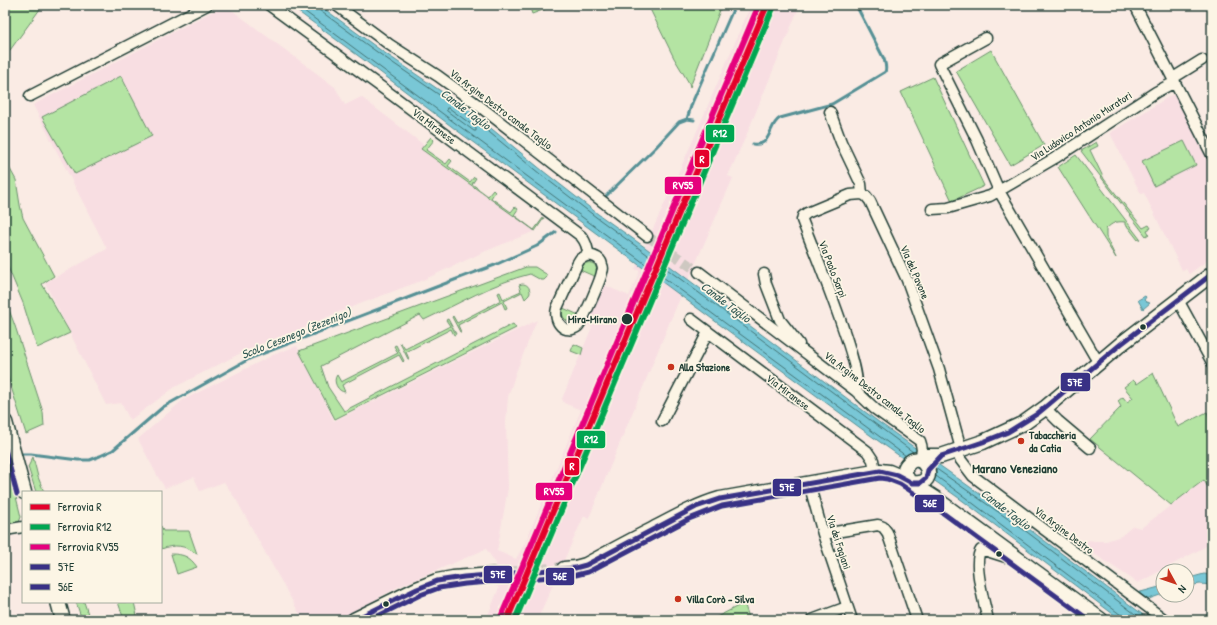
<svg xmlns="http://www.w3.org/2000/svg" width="1217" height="625" font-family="'Patrick Hand',sans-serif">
	<rect width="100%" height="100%" fill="#faebe4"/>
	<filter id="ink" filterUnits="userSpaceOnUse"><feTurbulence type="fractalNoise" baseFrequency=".025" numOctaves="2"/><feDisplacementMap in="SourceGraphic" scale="8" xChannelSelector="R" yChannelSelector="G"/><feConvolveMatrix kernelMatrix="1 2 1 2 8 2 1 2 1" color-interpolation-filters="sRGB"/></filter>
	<g filter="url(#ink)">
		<!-- built -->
		<path fill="#f8dee2" d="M225,5L335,87L345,105L361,97L424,145L422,149L535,231L486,251L423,280L336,313L296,332L270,340L239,354L175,387L130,420L121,403L106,405L45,283L107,249L33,105Z
			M751,5H800L746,136L728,176L733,178L671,319L589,518L584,516L537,620H486L499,588L490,581L496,567L495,562L486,549L398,587L339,620H303L266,554L237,501L224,482L200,491L194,477L165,488L158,477L138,439L183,400L275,354L297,346L334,421L537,320L516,372L508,397L506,422L508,488L497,551L516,559L526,541L581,410L564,403L562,399L592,327L587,324L604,285L629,296L640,271L635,269L694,138Z
			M1175,93L1212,165V257L1189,274L1186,269L1182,270L1144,193L1141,194L1110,133Z
			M1205,480L1212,495V543L1138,583L1084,547L1088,540L1096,541H1106L1121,536L1133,526L1141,528Z"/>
		<!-- green -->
		<path fill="#b4e4a3" stroke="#6a906c" d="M5,5H43L5,57Z
			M529,5H556L532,14Z
			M648,5H722L690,87L689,83L674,58Z
			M991,50L1044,145L1010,165L956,71Z
			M121,76L152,136L75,174L42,117Z
			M933,77L984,186L952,201L901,92Z
			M431,137L434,140L426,150L446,164L450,159L452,161L448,166L470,182L474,177L476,178L472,184L488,196L493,190L495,192L491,198L511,212L515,207L518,209L514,215L534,230L543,218H544L535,231L421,149Z
			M1184,141L1196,165L1154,186L1142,161Z
			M1096,142L1098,146L1090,150L1104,179L1143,228L1149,225L1151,228L1147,230L1149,234L1146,236L1081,151Z
			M1076,155L1140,239L1138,240L1128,227L1125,225V222C1116,221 1112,223 1106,229V237L1116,258L1058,167Z
			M5,160L16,180L20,205L23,218L54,276L42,284L70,333L37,348L23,303L5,260Z
			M586,263C596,261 598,268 596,277L580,270L583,265Z
			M526,267H535L546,274L547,277L544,280H541L530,274C493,283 458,304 424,320L420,315L321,366L328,387L344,411L513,324L516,328L335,419L299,351Z
			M522,284C527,284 530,287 530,293L529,295L525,299L522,292L504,301L507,308L505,309L502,302L458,325L461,332H460L452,317L453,316L457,323L501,300L498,293L500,292L503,299L521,291L519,285Z
			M5,299L15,326L43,412L44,426L26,434L5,368Z
			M563,308L579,315C576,320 573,322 567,321C562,317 561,313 563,308Z
			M448,319L456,334L454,335L451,329L406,352L409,359H408L400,343H401L405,349L450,326L446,320Z
			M574,344L583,348L581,355L571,351Z
			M396,345L404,361L403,362L399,355L342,385L345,392C338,392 332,381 337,375L341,382L398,353L394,346Z
			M1153,373L1178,427L1207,412L1212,423V495L1204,480L1171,505L1090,439L1121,407L1118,401L1123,397L1127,402L1133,398L1124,387L1133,380L1137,384Z
			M33,457L38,477L44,492H36L28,467Z
			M5,469H9L21,517L19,522L5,524Z
			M161,526L163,531H189L197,554C184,545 176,544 161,549Z
			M171,554C184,554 190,557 197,567L177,574Z
			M76,602H84L90,620H82Z
			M118,602H134L138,620H124Z
			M744,603L750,620H711Z"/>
		<!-- water -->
		<path fill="#79c7d6" stroke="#559095" d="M289,5H319L379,49L470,111L543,171L598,214L646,248L880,423L1029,529L1150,620H1121L963,501L870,435L723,327L455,129L368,63Z
			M1145,296L1146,297L1144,300L1146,302L1150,303L1143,309L1138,300Z
			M1204,574L1212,575V585L1200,584L1187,586V575L1193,577Z
			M1163,586V594L1143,601L1137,593Z"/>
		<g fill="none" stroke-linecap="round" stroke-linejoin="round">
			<!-- shore -->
			<path stroke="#437475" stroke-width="1" d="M296,5L725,323L906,456
				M317,5L319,10L377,52L467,114L540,174L596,217L644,252L913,452
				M447,108H449L476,128V131H474L447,111Z
				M935,468L1027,532L1143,620
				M936,476L966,498L1121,615L1123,620"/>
			<!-- stream -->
			<path stroke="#559095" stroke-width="3" d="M687,119L692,103L735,5
				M753,144C772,147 768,125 780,118L832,104L885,72C887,68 885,63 884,59L856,5
				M605,197L656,147L679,122L687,119L694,120
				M18,454H31L78,460H90L100,456L113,450L163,407L251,358L470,274L495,265L537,246L556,232"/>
			<!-- minor-tunnel -->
			<path stroke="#cec8c1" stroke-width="10" stroke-dasharray="10 5" stroke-linecap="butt" d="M647,236L699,272"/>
			<!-- secondary-tunnel -->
			<path stroke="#cec8c1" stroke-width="14" stroke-dasharray="14 7" stroke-linecap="butt" d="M493,575L564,569"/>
			<!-- minor casing -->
			<g stroke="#1f3d34" stroke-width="13">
				<path id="minor" d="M269,5L392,95L581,236C586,242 588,247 588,255
					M336,5L390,45L438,76L478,105L647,236
					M1135,5L1212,155
					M986,38L939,64L977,140L999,191L1094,355L1099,362
					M1173,78L1202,60
					M30,96L207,5
					M830,112L841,142L861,184L862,194L866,196L870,201L907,280L939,369L961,449
					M932,209L948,208L990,196L1055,158L1156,92L1175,82
					M588,255C595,256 601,259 602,265C603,267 603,270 602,272C601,279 583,321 578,326C565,336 553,322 557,308L577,264L580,259Z
					M699,272L856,391L875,409L920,441C923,449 922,453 919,460
					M764,274L766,284L780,320L799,344
					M1178,300L1212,362
					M691,319L867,451L873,460L875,471
					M856,391C866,375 811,244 802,220L803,216L807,213L850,195L862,194
					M1045,408L1058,421L1090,448
					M662,421L708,332
					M956,451L960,459L973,476L1165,620
					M809,483L823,534L852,620
					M5,530L23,527
					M823,534L878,525L883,527L887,532L917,620
					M812,620L847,607
					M988,620C985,605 972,562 981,550H984L1006,557H1009L1011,555"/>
			</g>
			<!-- secondary casing -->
			<g stroke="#1f3d34" stroke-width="17">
				<path id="secondary" d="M5,422L24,492
					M919,460L927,456H941L983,442L1024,423L1045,408L1121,344L1212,274
					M908,480C905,475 903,470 907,465C923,445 942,486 913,483
					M564,569L575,568L586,565C608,553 630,541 652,530C675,518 696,506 720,499L880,471L889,472L903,478L936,499L1101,620
					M58,602L63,620
					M354,620L417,589L437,581L453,578L493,575"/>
			</g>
			<!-- minor -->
			<use href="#minor" stroke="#fcf5e5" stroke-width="10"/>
			<!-- secondary -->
			<use href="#secondary" stroke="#fcf5e5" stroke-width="14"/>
			<!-- bus-1 casing -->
			<g stroke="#fcf5e5" stroke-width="8">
				<path id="bus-1" d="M928,470L941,456L983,442L1008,432L1037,414L1121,344L1212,274
					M354,620L417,589L437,581L464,577L575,568L586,565L696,507L720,499L880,471L897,475L912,483H920L926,478L928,470"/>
			</g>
			<!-- bus-2 casing -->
			<g stroke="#fcf5e5" stroke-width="8">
				<path id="bus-2" d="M5,449L17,494
					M370,620L420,595L439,588L465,584L576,575L588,572L689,519L722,506L880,478L887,479L900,484L932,505L1089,620"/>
			</g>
			<!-- bus-1 -->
			<use href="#bus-1" stroke="#393185" stroke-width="5"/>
			<!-- bus-2 -->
			<use href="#bus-2" stroke="#393185" stroke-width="5"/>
			<!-- rail-1 casing -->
			<g stroke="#fcf5e5" stroke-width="9">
				<path id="rail-1" d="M507,620L767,5"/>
			</g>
			<!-- rail-2 casing -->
			<g stroke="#fcf5e5" stroke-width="9">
				<path id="rail-2" d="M515,620L773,8"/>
			</g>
			<!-- rail-3 casing -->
			<g stroke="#fcf5e5" stroke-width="9">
				<path id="rail-3" d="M501,617L759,5"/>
			</g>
			<!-- rail-1 -->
			<use href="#rail-1" stroke="#e4002b" stroke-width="6"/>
			<!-- rail-2 -->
			<use href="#rail-2" stroke="#00a651" stroke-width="6"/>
			<!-- rail-3 -->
			<use href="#rail-3" stroke="#e5007d" stroke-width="6"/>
		</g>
	</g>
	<!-- markers -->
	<g fill="#1f3d34" stroke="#fcf5e5" stroke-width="1.5">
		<circle cx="627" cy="319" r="6"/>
		<circle cx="1143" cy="327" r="3.5"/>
		<circle cx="999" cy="554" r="3.5"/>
		<circle cx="386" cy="604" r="3.5"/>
	</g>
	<g fill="#c8321e" stroke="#fcf5e5" stroke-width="1.5">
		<circle cx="671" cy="367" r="4"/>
		<circle cx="1021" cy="441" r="4"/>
		<circle cx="678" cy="599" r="4"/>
	</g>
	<g text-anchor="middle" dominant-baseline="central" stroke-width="3.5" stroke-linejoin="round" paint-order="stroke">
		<!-- street labels -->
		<g font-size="11" fill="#1f3d34" stroke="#fcf5e5">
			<text transform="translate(501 109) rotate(37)">Via Argine Destro canale Taglio</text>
			<text transform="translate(434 126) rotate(37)">Via Miranese</text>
			<text transform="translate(1081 126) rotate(-33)">Via Ludovico Antonio Muratori</text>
			<text transform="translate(833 269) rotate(69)">Via Paolo Sarpi</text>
			<text transform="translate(915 272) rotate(67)">Via del Pavone</text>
			<text transform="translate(788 392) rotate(37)">Via Miranese</text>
			<text transform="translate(875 392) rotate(38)">Via Argine Destro canale Taglio</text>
			<text transform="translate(1064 530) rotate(37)">Via Argine Destro</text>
			<text transform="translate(839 542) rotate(72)">Via dei Fagiani</text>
		</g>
		<!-- stop labels -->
		<g font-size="11" font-weight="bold" fill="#1f3d34" stroke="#fcf5e5" text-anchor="end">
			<text x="617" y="319">Mira-Mirano</text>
		</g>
		<!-- poi labels -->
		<g font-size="11" font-weight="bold" fill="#1f3d34" stroke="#fcf5e5" text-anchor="start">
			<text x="679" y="367">Alla Stazione</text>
			<text x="1029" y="435">Tabaccheria<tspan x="1029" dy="13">da Catia</tspan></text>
			<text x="686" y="599">Villa Corò - Silva</text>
		</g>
		<!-- water labels -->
		<g font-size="12" font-style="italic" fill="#315954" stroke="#fcf5e5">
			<text transform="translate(466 109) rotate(37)">Canale Taglio</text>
			<text transform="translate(726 302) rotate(37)">Canale Taglio</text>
			<text transform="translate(296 333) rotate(-22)">Scolo Cesenego (Zezenigo)</text>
			<text transform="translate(1006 509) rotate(37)">Canale Taglio</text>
		</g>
		<!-- quarter labels -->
		<g font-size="13" font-weight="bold" fill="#1f3d34" stroke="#fcf5e5">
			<text x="1015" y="468">Marano Veneziano</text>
		</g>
	</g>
	<g stroke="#fcf5e5" stroke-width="1.5">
		<rect x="705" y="124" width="30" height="19" rx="4" fill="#00a651"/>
		<rect x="694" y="149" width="16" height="19" rx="4" fill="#e4002b"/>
		<rect x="664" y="176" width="38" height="19" rx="4" fill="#e5007d"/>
		<rect x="1060" y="372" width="31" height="20" rx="4" fill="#393185"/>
		<rect x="576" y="430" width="30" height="19" rx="4" fill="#00a651"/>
		<rect x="564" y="457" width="16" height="19" rx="4" fill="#e4002b"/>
		<rect x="772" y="478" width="30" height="19" rx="4" fill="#393185"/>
		<rect x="535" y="482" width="38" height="19" rx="4" fill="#e5007d"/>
		<rect x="914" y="494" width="31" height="19" rx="4" fill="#393185"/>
		<rect x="483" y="565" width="30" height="19" rx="4" fill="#393185"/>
		<rect x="545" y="567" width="30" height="19" rx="4" fill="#393185"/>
	</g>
	<g font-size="11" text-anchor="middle" font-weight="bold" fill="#fff">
		<text x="720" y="137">R12</text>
		<text x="702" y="163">R</text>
		<text x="683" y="189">RV55</text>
		<text x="1075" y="386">57E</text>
		<text x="591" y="443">R12</text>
		<text x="572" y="470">R</text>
		<text x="787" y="491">57E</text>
		<text x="554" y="495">RV55</text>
		<text x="930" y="507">56E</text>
		<text x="498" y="578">57E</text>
		<text x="560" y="580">56E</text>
	</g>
	<!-- margin -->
	<rect width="1217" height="625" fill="none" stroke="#fcf5e5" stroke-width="20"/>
	<rect x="10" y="10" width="1197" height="605" fill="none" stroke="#1f3d34" stroke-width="1.5" filter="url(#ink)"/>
	<!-- legend -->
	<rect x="22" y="491" width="140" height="112" fill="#fcf5e5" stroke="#a4ab9e"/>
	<rect x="30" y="504" width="20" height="6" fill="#e4002b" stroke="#a4ab9e"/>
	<text x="58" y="511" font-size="12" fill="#1f3d34">Ferrovia R</text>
	<rect x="30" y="524" width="20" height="6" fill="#00a651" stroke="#a4ab9e"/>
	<text x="58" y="531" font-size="12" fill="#1f3d34">Ferrovia R12</text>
	<rect x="30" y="544" width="20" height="6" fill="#e5007d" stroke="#a4ab9e"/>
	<text x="58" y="551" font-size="12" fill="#1f3d34">Ferrovia RV55</text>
	<rect x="30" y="564" width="20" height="6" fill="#393185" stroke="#a4ab9e"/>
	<text x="58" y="571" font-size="12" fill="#1f3d34">57E</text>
	<rect x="30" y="584" width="20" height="6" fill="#393185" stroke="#a4ab9e"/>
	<text x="58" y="591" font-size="12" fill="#1f3d34">56E</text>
	<!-- north arrow -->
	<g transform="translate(1175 583) rotate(130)"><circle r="19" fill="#fcf5e5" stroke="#a4ab9e"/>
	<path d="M0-3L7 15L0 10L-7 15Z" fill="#c8321e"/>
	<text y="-6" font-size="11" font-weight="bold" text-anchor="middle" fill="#1f3d34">N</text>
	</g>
</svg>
